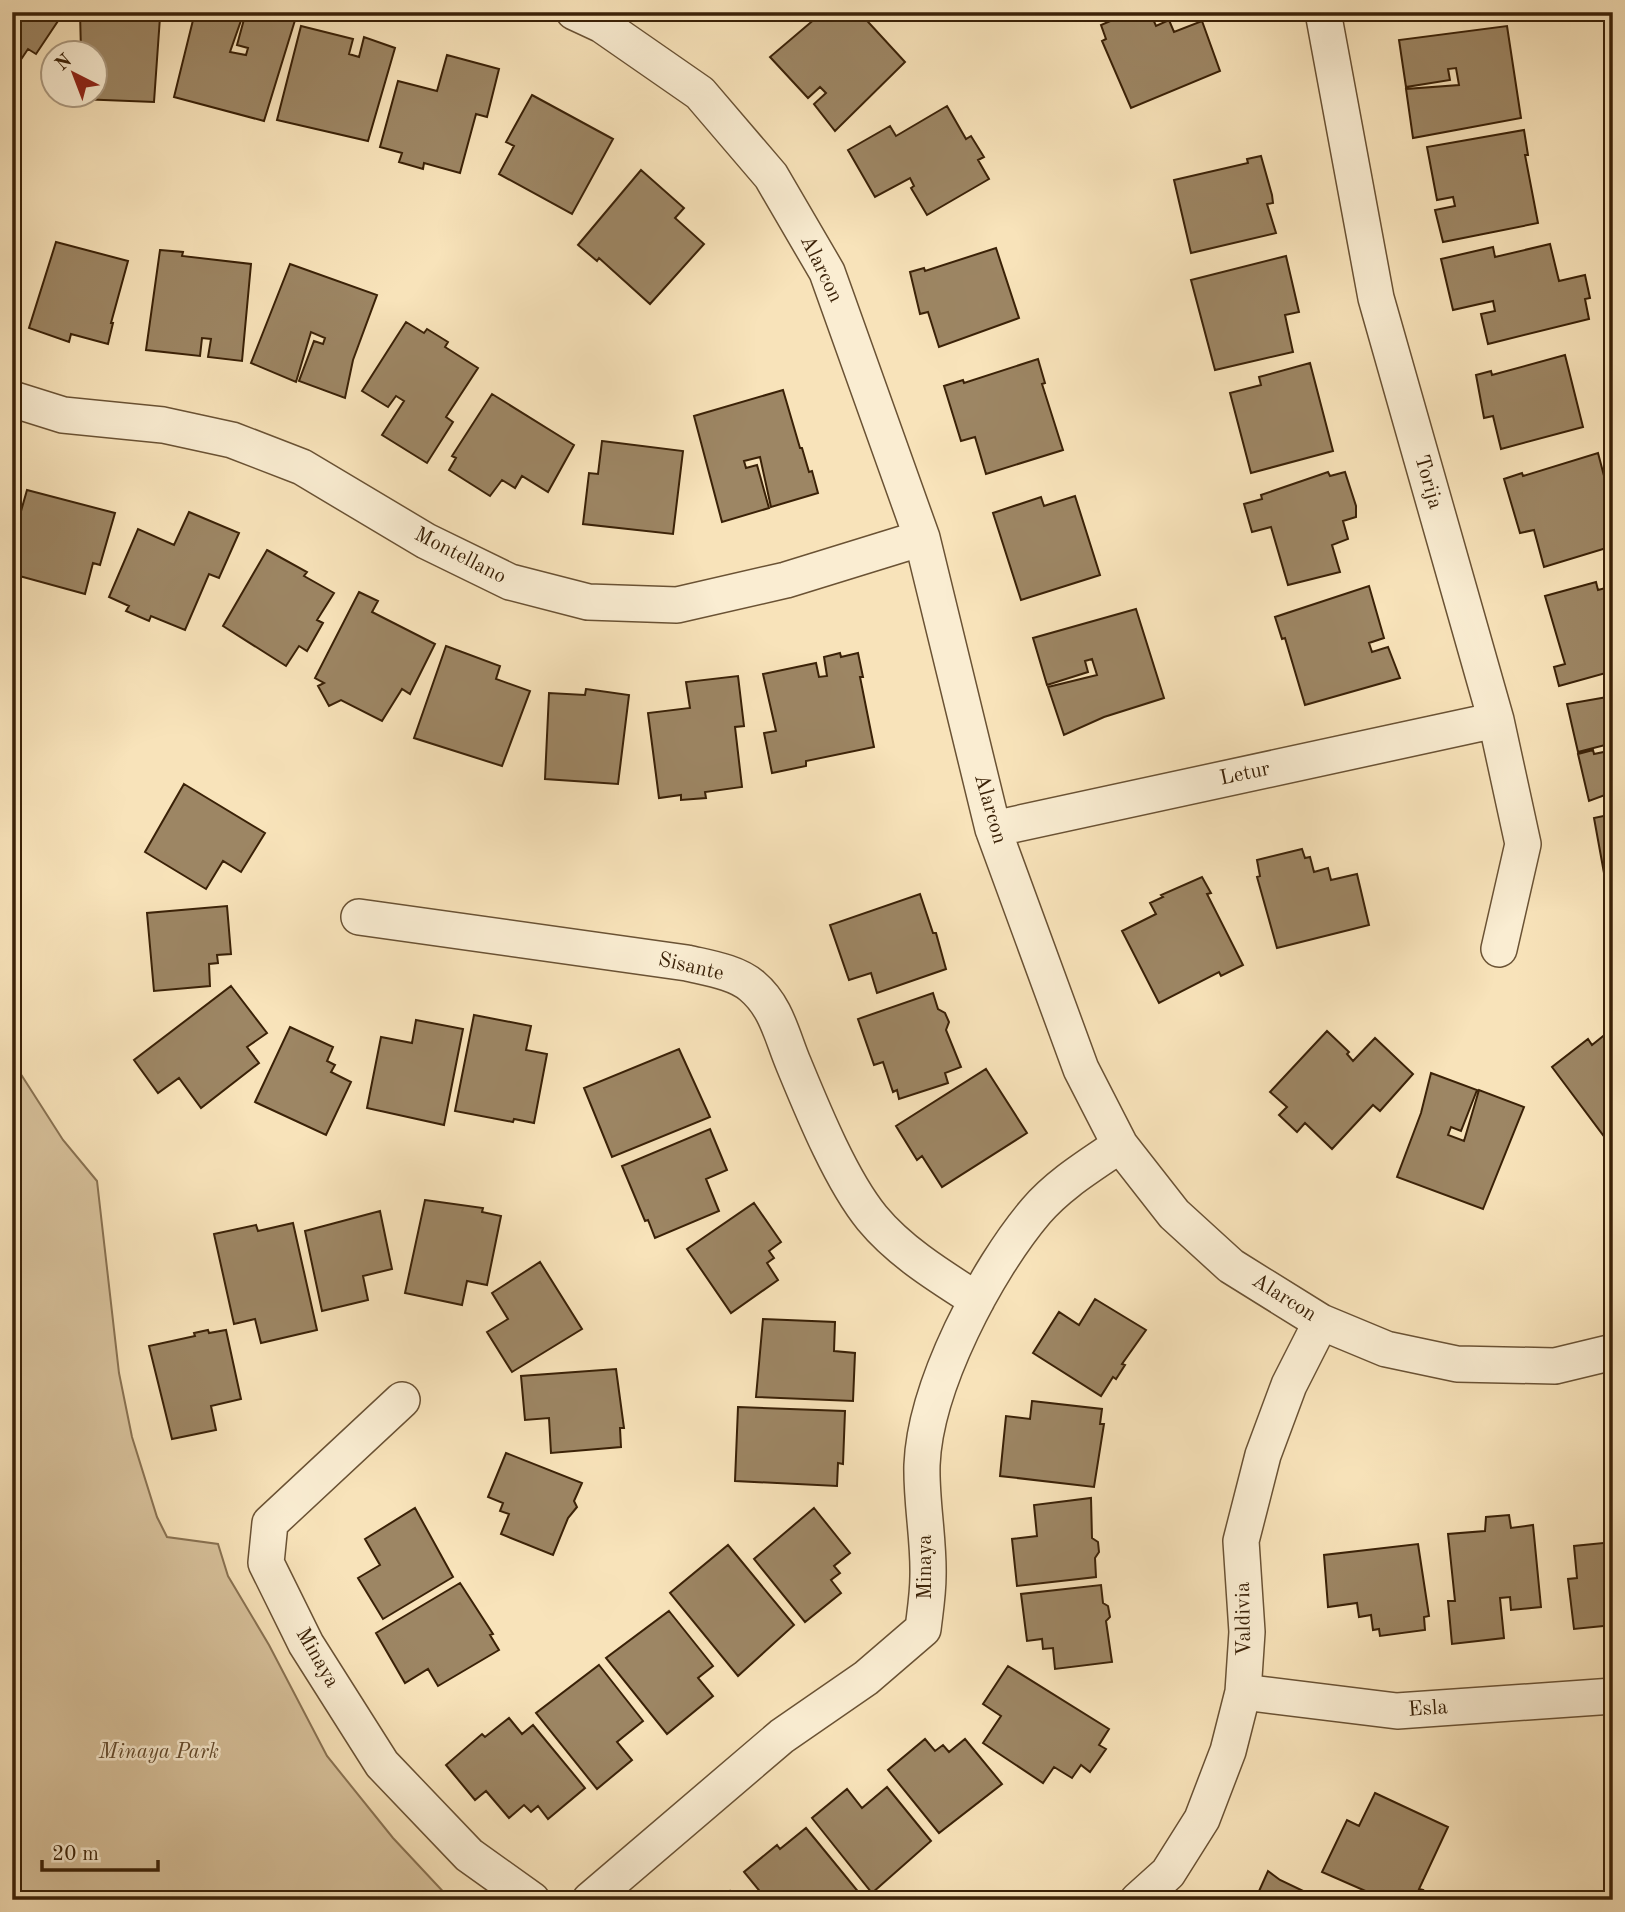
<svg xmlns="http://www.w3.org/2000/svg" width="1625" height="1912" font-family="'Old Standard TT',serif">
	<rect width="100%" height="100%" fill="#f8e3ba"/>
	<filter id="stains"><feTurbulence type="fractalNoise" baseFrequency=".00286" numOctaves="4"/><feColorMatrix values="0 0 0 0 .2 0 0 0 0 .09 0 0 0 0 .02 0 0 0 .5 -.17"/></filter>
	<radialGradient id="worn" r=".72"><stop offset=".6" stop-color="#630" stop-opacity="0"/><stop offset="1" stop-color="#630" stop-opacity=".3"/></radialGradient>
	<!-- green -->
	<path fill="#d8c29c" stroke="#897252" stroke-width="2" d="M15,1065L63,1140L97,1181L119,1373L132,1437L157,1517L167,1537L218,1544L228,1576L269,1645L327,1756L393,1838L451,1900H12V1068Z"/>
	<!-- building -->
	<path fill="#9d8664" stroke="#3a2107" stroke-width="2" d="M12,12H64L36,54L28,49L12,73Z
		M80,12H123L122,16L160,17L154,102L79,99V94H94V52H81Z
		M195,12H244L230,52L246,55L248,48L237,45L246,12H278L296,17L264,121L174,97Z
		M823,12H859L905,62L835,131L814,104L826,93L820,87L808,98L770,57Z
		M1131,12H1150L1156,26L1169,20L1174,32L1202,21L1220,71L1131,108L1102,41L1106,39L1101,25Z
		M1407,12H1455L1408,19Z
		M301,26L353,39L349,54L359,57L364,37L395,48L368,141L277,120Z
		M1507,26L1521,118L1413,138L1406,89L1459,85L1456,68L1448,69L1450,80L1406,87L1399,40Z
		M447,55L499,69L487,117L476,114L460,173L424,163L423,169L399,162L402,153L380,147L398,81L437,91Z
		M532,95L613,139L572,214L499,174L514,146L506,142Z
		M947,106L966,139L971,136L984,157L978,160L989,179L927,215L911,188L914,186L910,178L875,197L848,150L890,126L896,136Z
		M1524,130L1528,155H1525L1538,223L1443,242L1435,210L1455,206L1453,197L1437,200L1427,147Z
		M1261,156L1272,195L1273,203L1267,204L1276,233L1191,253L1174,180L1248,163L1247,159Z
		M641,170L684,208L675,218L704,244L650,304L599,258L597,261L578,245Z
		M56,242L128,261L111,323H113L108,344L71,334L69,342L29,328Z
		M1550,244L1559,281L1585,275L1590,298L1585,299L1589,319L1488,344L1481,314L1495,311L1493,301L1453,310L1441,259L1493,247L1495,257Z
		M996,248L1019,318L939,347L928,312L920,314L910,272L924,268L925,271Z
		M160,250L183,252L182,256L251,264L242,361L208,357L211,339L202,338L200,356L146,350Z
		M1286,256L1299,312L1285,315L1293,352L1215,370L1191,280Z
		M290,264L377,295L353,360L345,398L299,381L314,341L323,344L325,338L311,332L296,382L251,363Z
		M406,322L424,333L427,329L448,342L445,347L478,368L446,417L453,422L427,463L382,435L404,401L396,396L388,407L362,391Z
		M1565,355L1583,427L1501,449L1493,416L1484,418L1476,375L1491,371L1492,375Z
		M1038,359L1045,383L1042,384L1063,450L986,474L975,437L961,441L944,386L963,380L964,383Z
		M1310,363L1333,451L1251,473L1230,393L1261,385L1259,377Z
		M783,390L800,448H802L809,472L812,471L818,493L771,507L760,457L744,461L746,468L757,465L769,508L722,522L694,416Z
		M492,394L574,445L548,492L522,476L515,488L502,480L490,496L449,470L456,458L452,456Z
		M602,441L683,451L673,534L583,524L589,473L598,474Z
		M1598,453L1613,510V546L1544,567L1534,530L1520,533L1504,479L1522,473L1523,476Z
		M1328,472L1330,476L1345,472L1356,506V517L1343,521L1348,539L1332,545L1340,572L1288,585L1271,527L1252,532L1244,504L1262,499L1261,495Z
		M27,490L115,513L100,565L93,563L85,594L12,574V543Z
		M1075,496L1100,575L1021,600L993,513L1041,497L1044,506Z
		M189,512L239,533L219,578L209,574L185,630L151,616L149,621L126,611L129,606L109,597L138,529L174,545Z
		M267,550L307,572L304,576L334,593L317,620L323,623L307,651L299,646L286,666L223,626Z
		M1596,582L1598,590L1613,586V671L1559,686L1554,667L1565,664L1545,596Z
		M1369,586L1384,638L1369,643L1372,652L1388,647L1400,678L1305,705L1285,638L1282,639L1275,617Z
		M359,592L378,601L372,612L435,644L410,694L402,689L382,721L341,700L329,706L318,686L324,683L315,678Z
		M1136,609L1164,698L1104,717L1064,735L1048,687L1097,675L1092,659L1085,661L1088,672L1047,685L1033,638Z
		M446,646L500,666L496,679L530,691L502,766L414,738Z
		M840,653L841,657L858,653L863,677H860L874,747L806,761V766L772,773L764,733L776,731L763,674L816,663L819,677L827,676L824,657Z
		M738,676L744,726L735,727L742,787L705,792L706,798L681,800V795L659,798L648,713L690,708L686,682Z
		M586,689L629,695L618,784L545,779L549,693L585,695Z
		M1613,696V743L1578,752L1567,704Z
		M1593,750L1594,754L1613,750V792L1589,801L1578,754Z
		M184,784L265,833L241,872L223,861L206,889L145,852Z
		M1613,814V871L1604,873L1594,818Z
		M1302,849L1305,858L1310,857L1314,872L1328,868L1331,880L1357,874L1369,925L1277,948L1257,877L1260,876L1257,860Z
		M1202,877L1211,893L1207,894L1243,965L1221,976L1219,972L1159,1003L1122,931L1156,914L1150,903L1163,897L1161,895Z
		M920,894L933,933H936L946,969L877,993L871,973L849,980L830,925Z
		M227,906L231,954L217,955L218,963L209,964L210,986L154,991L147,913Z
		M231,986L267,1033L247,1047L259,1063L201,1108L179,1078L158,1093L134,1060Z
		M933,993L938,1009L945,1013L949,1022L946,1030L961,1067L945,1073L948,1083L899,1099L897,1090L893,1092L883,1062L874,1065L858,1019Z
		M474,1015L531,1026L526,1050L547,1054L534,1123L514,1119L513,1122L455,1111Z
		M416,1020L463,1029L444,1125L367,1108L381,1037L412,1043Z
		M290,1027L333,1047L327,1061L335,1065L331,1072L351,1082L326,1135L255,1102Z
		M1613,1028V1134L1606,1139L1552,1067L1588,1039L1592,1045Z
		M1327,1031L1349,1052L1347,1054L1353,1061L1375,1038L1413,1074L1380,1111L1373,1105L1332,1149L1305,1123L1297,1132L1279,1115L1287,1107L1270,1092Z
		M679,1049L710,1117L612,1157L584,1088Z
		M986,1069L1027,1133L942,1187L922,1156L917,1160L896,1126Z
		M1431,1073L1477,1090L1461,1131L1451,1127L1448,1135L1464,1141L1479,1090L1524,1107L1483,1209L1397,1177L1421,1113Z
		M710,1129L727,1170L706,1179L719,1211L655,1238L648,1220L645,1221L622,1166Z
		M425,1200L483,1208L482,1212L501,1216L487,1285L467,1281L462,1305L405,1293Z
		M754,1203L781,1242L769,1251L774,1258L767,1263L778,1280L731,1313L687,1249Z
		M380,1211L392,1269L363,1276L368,1300L322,1311L305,1231Z
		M293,1223L317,1330L261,1343L255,1319L234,1324L214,1234L256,1225L258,1231Z
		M540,1262L582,1329L512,1372L487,1332L508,1319L492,1293Z
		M1095,1299L1146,1330L1122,1364L1125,1365L1116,1379L1113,1377L1101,1396L1033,1353L1059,1312L1079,1325Z
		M763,1319L835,1322L834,1351L855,1353L853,1401L756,1397Z
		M208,1330L209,1333L226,1330L241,1399L211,1406L216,1430L172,1439L149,1346L195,1336L194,1333Z
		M616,1369L624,1428H620L621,1447L551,1453L549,1418L525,1420L521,1376Z
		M1032,1401L1102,1409L1100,1424H1104L1094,1487L1000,1476L1006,1416L1030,1419Z
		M738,1407L845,1411L843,1464L838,1463L837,1486L735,1481Z
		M506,1453L582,1483L574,1501L577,1507L568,1518L553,1555L501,1534L509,1514L500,1511L503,1503L488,1497Z
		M1091,1498L1092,1538L1098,1542L1099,1552L1095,1558L1096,1577L1017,1586L1012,1539L1037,1536L1034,1505Z
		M415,1508L453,1577L383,1619L358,1578L380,1565L365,1539Z
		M814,1508L850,1553L834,1566L840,1573L831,1580L841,1593L805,1622L754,1559Z
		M1509,1515L1511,1528L1533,1525L1541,1607L1511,1610L1510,1597L1500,1598L1504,1638L1452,1644L1448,1601H1455L1448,1534L1485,1531L1486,1517Z
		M1613,1542V1625L1574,1629L1568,1579L1577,1578L1574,1546Z
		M1418,1544L1429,1616L1424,1617L1425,1630L1380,1636L1379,1629L1373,1630L1371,1615L1359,1617L1357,1603L1328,1607L1324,1555Z
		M728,1545L794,1625L738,1676L670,1593Z
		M460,1583L493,1634L490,1635L499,1650L438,1686L428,1669L405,1683L376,1633Z
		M1101,1585L1103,1603L1108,1606L1110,1617L1106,1621L1112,1662L1055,1669L1053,1648L1043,1649L1042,1639L1027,1641L1021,1594Z
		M669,1611L713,1666L698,1678L713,1696L667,1734L606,1658Z
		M599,1665L643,1721L617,1742L632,1760L597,1789L536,1713Z
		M1008,1666L1109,1729L1099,1745L1106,1749L1090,1772L1081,1765L1072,1778L1054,1767L1043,1783L983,1743L1001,1716L983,1704Z
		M509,1718L522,1734L533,1725L585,1788L548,1819L538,1806L531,1812L524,1805L509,1818L486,1791L475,1800L446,1765L482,1734L485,1737Z
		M925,1739L935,1751L943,1745L949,1752L965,1739L1002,1784L939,1833L888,1770Z
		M887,1787L931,1841L872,1893L812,1818L847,1789L862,1808Z
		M1375,1793L1448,1827L1419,1889L1423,1890L1418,1900H1386L1322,1872L1347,1820L1359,1826Z
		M806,1828L865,1900H767L744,1872L777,1845L780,1849Z
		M1268,1871L1280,1880L1322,1900H1255Z
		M730,1891L737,1900H719Z"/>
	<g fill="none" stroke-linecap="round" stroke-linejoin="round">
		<!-- minor casing -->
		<g stroke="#6a5234" stroke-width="38">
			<path id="minor" d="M574,12L602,25L700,93L771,176L827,272L922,538L993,829L1081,1069L1120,1145L1174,1214L1231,1266L1321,1322L1386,1349L1457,1364L1555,1366L1613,1352
				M1323,12L1376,298L1496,720L1523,844L1499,949
				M12,399L63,415L163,425L232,440L302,467L426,541L510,582L588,602L677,605L786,580L922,538
				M993,829L1496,720
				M359,917L687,963C708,968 736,972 752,986C777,1007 782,1037 794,1065C813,1111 841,1180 872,1218C900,1252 941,1277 977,1300
				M402,1400L270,1523L266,1563L306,1644L382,1764L469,1855L532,1900
				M1243,1692L1397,1711L1613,1696
				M590,1900L782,1736L866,1678L923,1629C925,1612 928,1594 928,1576C929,1539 921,1502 922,1465C925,1386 986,1270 1036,1211C1059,1184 1091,1165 1120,1145
				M1138,1900L1168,1873L1202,1819L1228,1751L1243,1692L1247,1632L1241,1541L1263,1455L1289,1385L1321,1322"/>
		</g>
		<!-- minor -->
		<use href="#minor" stroke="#faedd2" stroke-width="35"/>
	</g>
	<g text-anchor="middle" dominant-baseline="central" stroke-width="5" stroke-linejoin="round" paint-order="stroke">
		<!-- street labels -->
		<g font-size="21" fill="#3a2107" stroke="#faedd2">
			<text transform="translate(821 269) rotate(64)">Alarcon</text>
			<text transform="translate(1428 482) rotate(74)">Torija</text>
			<text transform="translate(460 556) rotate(27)">Montellano</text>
			<text transform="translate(1245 774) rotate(-12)">Letur</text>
			<text transform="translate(990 809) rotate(74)">Alarcon</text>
			<text transform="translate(691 967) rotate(13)">Sisante</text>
			<text transform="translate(1284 1298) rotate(32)">Alarcon</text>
			<text transform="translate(925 1567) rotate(-90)">Minaya</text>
			<text transform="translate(1244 1619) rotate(-91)">Valdivia</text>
			<text transform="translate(317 1658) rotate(60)">Minaya</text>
			<text transform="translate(1428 1709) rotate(-4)">Esla</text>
		</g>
		<!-- park labels -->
		<g font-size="21" font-style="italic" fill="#62492c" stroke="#faedd2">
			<text x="159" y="1752">Minaya Park</text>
		</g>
	</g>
	<!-- margin -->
	<rect width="1625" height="1912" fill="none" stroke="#f8e3ba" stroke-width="42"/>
	<rect x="14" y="14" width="1597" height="1884" fill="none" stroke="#3a2107" stroke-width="3.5"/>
	<rect x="21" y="21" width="1583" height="1870" fill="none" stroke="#3a2107" stroke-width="2"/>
	<!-- north arrow -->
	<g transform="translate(74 74) rotate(318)"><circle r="33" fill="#faedd2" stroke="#ad9b81" stroke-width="2"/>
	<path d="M0-5L12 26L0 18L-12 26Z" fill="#8f2418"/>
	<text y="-10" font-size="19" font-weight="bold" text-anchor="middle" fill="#3a2107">N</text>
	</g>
	<!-- scale -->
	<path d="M42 1860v10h116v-10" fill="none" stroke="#3a2107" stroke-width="3.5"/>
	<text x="52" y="1860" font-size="21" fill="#3a2107" stroke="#faedd2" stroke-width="5" paint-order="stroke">20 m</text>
	<rect width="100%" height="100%" filter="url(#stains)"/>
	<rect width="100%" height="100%" fill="url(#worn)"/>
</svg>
